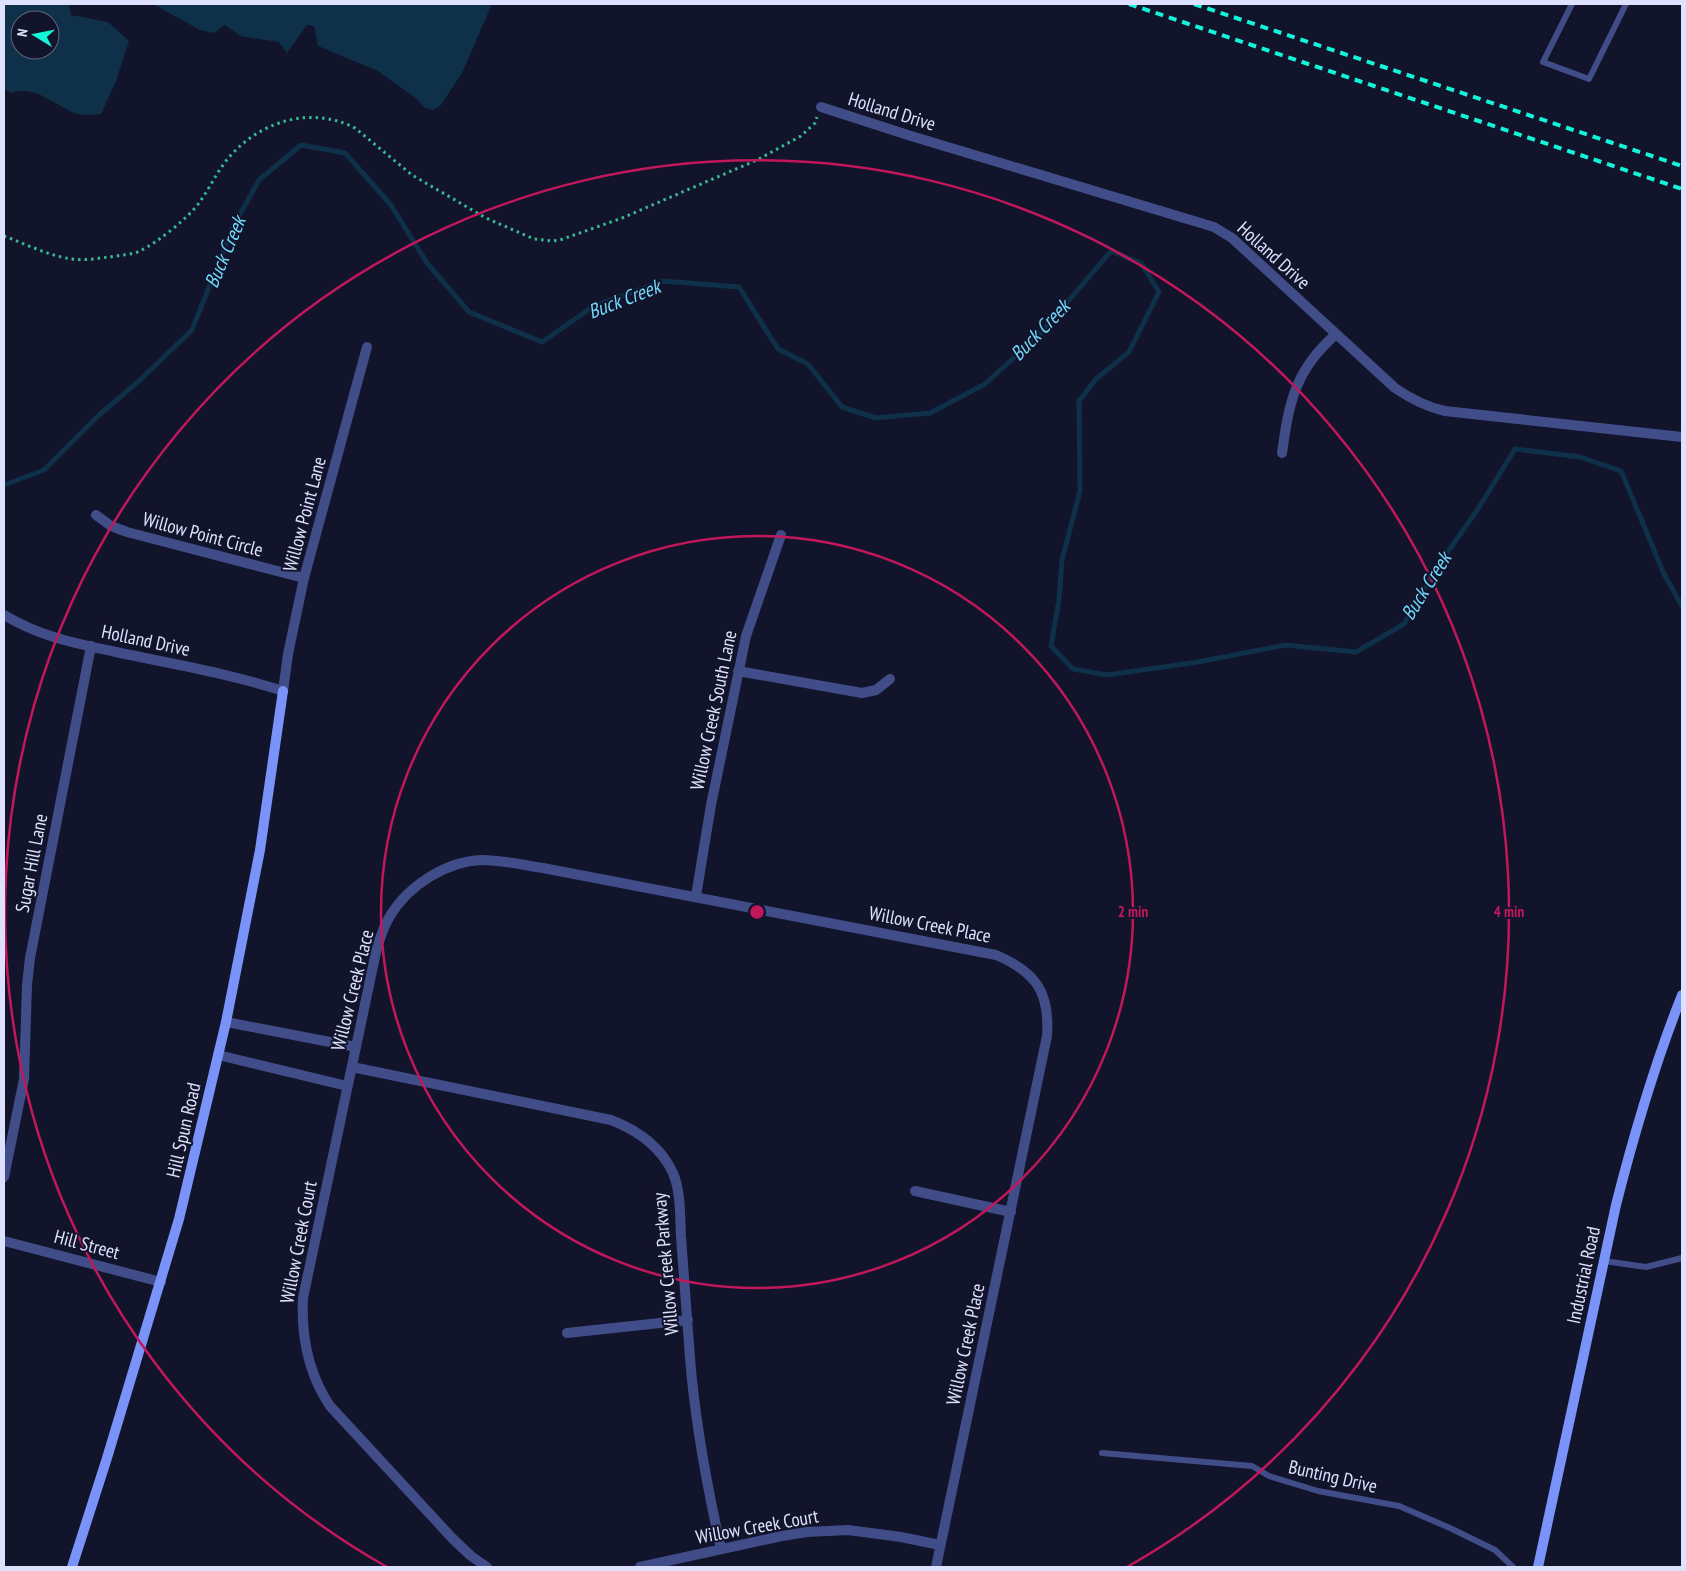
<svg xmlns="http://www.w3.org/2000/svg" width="1686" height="1571" font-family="'PT Sans Narrow',sans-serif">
	<rect width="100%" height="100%" fill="#12142b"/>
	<!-- water -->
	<path fill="#0e3049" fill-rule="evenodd" d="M4,4H65L69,5L71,15L108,22L129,41L116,81L101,114C92,115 83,116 74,113C53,104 35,85 12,93L4,89ZM20,20H50V50H20Z
		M153,4H492L462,73L441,105L433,110L425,108L417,99L378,71L318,46L314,26L307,25L287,53L279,42L240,36L225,25L214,33L200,30Z"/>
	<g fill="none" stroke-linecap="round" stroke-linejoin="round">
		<!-- stream -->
		<path stroke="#0e3049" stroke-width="5" d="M4,485L44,470L99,415L140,380L192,330L233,227L259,180L301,145L345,153L391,205L427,263L469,312L542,342L594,306L663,281L739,287L778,349L808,364L842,407L876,418L930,413L985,384L1043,331L1111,251L1141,263L1159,292L1129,352L1096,379L1079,401L1080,491L1062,560L1059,600L1051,646L1073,669L1107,675L1198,662L1285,645L1356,652L1404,624L1435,570L1478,509L1515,449L1580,457L1621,471L1664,574L1682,606"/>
		<!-- path -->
		<path stroke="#36b994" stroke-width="3" stroke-dasharray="2.5 4" stroke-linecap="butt" d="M4,236C26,244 49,256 72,259C85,261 98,258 110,257C120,255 131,255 140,251C158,242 187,219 199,203C210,188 218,169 231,155C263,120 312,106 355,128L412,175L486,218L534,239L553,241L560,240L622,218L757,160L801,136L815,123L817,117"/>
		<!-- lane -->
		<path stroke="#404d88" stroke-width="6" d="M1572,4L1543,62L1589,79L1626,4
			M1604,1261L1646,1267L1682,1258
			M1102,1453L1252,1466L1269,1476L1318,1491L1399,1506L1450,1528L1495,1550L1513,1567"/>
		<!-- street -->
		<path stroke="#404d88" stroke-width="10" d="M821,107L911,136L1214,227L1232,238L1395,388C1411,399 1426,407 1445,411L1682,437
			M1282,453C1286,424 1290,393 1307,367C1315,354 1325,344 1336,334
			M96,515L111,526L127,532L304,578
			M4,615C41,637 74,643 116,652C172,664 228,673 283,691L288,654L304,578L367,347
			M738,671L862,693L876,690L890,679
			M696,896L711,805L746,636L781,535
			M226,1022L356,1047
			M218,1055L347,1086
			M352,1067L611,1120C637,1130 661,1147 673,1173C681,1192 680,1217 681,1237C684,1277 687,1318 690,1358C695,1423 707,1486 721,1549
			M4,1177L24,1079L27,985L30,958L91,646
			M915,1191L1011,1212
			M4,1241L161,1282
			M567,1333L688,1320
			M487,1567L471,1556L453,1539L330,1406C308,1373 301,1337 303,1298L376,952C379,941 383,927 390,916C408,886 446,861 482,860C502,860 523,865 543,868L996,955C1036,972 1050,992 1047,1036L936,1567
			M640,1567L782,1536L807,1532L848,1530L901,1537L940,1545"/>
		<!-- secondary -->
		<path stroke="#7993f9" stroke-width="10" d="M72,1567L107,1458L179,1219L226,1022L260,850L283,691
			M1538,1567L1616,1205C1634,1134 1655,1063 1682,995"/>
		<!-- rail -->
		<path stroke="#12f5d9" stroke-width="4" stroke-dasharray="8 6" stroke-linecap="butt" d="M1129,4L1682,189
			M1194,4L1682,166"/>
	</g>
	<!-- distance rings -->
	<g fill="none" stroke="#c2185b" stroke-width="2.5">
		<circle cx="757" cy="912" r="376"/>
		<path d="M387 1567A752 752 0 1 1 1127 1567"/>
	</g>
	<g text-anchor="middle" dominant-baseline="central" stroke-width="4" stroke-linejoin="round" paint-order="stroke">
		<!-- street labels -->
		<g font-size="19" fill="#dee1fe" stroke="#12142b">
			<text transform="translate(892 111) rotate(17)">Holland Drive</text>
			<text transform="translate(1274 255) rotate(42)">Holland Drive</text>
			<text transform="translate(304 514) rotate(-75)">Willow Point Lane</text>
			<text transform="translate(203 534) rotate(15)">Willow Point Circle</text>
			<text transform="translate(146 640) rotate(12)">Holland Drive</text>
			<text transform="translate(713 710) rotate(-78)">Willow Creek South Lane</text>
			<text transform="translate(31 863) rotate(-79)">Sugar Hill Lane</text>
			<text transform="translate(930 924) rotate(11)">Willow Creek Place</text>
			<text transform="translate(352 990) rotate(-76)">Willow Creek Place</text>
			<text transform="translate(183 1130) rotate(-77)">Hill Spun Road</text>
			<text transform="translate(298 1242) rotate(-79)">Willow Creek Court</text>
			<text transform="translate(87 1244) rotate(15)">Hill Street</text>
			<text transform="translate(665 1264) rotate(-95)">Willow Creek Parkway</text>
			<text transform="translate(1583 1275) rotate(-78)">Industrial Road</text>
			<text transform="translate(965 1344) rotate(-78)">Willow Creek Place</text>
			<text transform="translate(1333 1476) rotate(13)">Bunting Drive</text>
			<text transform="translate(757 1526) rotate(-10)">Willow Creek Court</text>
		</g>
		<!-- water labels -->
		<g font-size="20" font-style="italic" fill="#70d9f9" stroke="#12142b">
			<text transform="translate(225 252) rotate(-67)">Buck Creek</text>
			<text transform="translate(624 299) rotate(-21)">Buck Creek</text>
			<text transform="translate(1040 330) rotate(-46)">Buck Creek</text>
			<text transform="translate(1426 586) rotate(-58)">Buck Creek</text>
		</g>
	</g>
	<circle cx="757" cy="912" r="8" fill="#c2185b" stroke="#12142b" stroke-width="2.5"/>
	<g font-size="15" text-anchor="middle" font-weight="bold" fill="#c2185b" stroke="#12142b" stroke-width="4" stroke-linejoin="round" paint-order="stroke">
		<text x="1133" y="917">2 min</text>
		<text x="1509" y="917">4 min</text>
	</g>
	<!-- border -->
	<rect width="1686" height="1571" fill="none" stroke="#dee1fe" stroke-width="10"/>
	<!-- north arrow -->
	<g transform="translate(35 35) rotate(280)"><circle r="24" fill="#12142b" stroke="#64667f"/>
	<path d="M0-4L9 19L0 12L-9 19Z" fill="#12f5d9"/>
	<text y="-8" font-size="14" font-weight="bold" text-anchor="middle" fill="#dee1fe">N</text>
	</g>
</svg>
